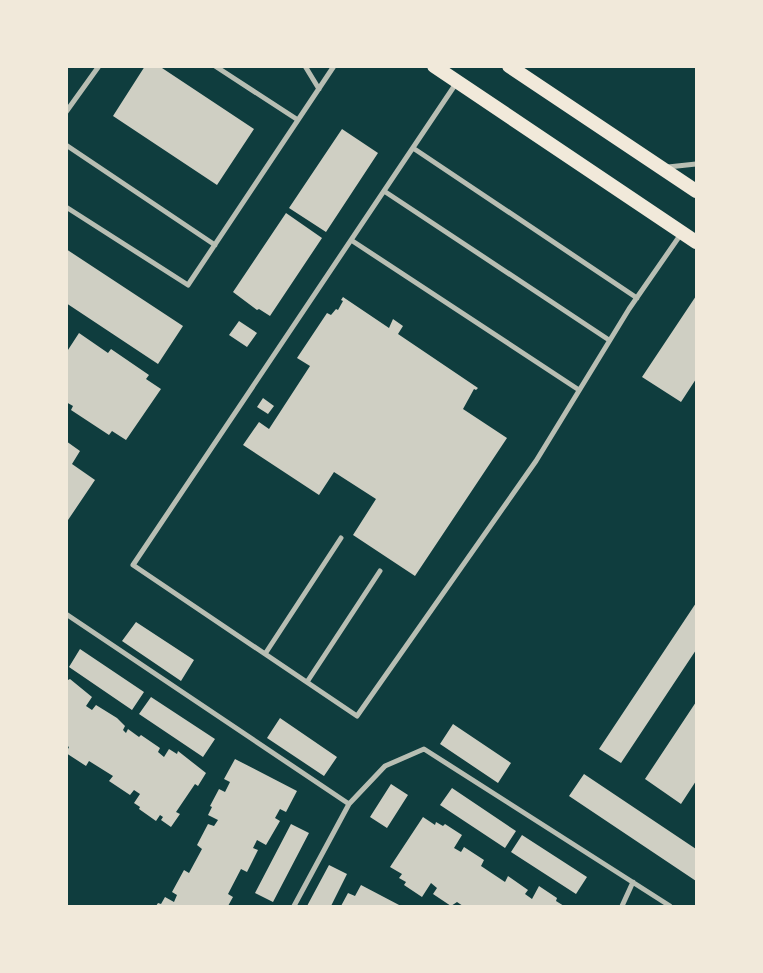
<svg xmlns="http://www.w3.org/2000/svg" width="763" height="973" font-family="Roboto,sans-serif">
	<rect width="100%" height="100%" fill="#0f3d3e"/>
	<!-- building -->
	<path fill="#cfcfc3" d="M145,66H159L254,129L217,185L113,116Z
		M342,129L378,153L326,232L289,208Z
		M286,213L322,238L270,316L259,309L257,310L233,292Z
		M66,249L183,326L158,364L66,303Z
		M696,296V379L681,402L642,377Z
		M343,297L389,328L393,319L403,326L398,334L478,388L476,390L474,389L463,409L507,438L415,576L353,535L376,499L334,472L319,495L243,445L259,422L269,429L310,366L297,358L327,313L331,315L336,309L338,310L343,301L341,300Z
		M239,321L257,333L247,347L229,335Z
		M79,333L108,353L111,349L149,375L146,379L161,389L126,440L112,431L109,435L71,410L73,406L66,402V353Z
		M263,398L274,406L268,414L257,407Z
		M66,441L80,451L72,464L95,480L66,523Z
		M696,603V650L621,763L599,749Z
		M136,622L194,660L181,681L122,641Z
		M80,649L144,692L132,710L69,667Z
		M70,679L92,697L86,706L92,710L96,705L117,718L125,726L123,730L126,733L128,729L139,737L141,735L160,748L158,752L164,757L169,749L177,754L178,751L206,773L198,786L195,784L176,812L180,814L171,827L161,820L163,817L160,815L156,821L139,809L140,807L134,803L140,794L134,790L130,795L109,781L113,776L89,761L86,766L66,753L69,747L66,745V681Z
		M151,697L215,739L203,757L139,714Z
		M696,702V781L681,804L645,779Z
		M280,718L337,757L324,776L267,738Z
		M453,724L511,763L498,783L440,744Z
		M235,759L297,791L286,812L280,809L275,818L280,821L266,845L257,840L253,848L258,850L247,872L241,869L228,894L233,897L228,906H156L158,903L161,904L165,897L174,902L177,895L172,892L184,870L189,873L202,849L197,845L208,824L214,826L218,820L208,815L212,807L210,806L219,789L225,792L230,782L224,779Z
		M584,774L696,849V881L569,796Z
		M391,784L408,795L387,828L370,817Z
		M452,788L516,831L505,848L440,805Z
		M423,817L435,825L436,822L443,826L445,824L462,835L454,848L461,852L464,847L484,860L481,866L505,882L508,876L528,890L525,894L532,899L539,886L557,898L556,901L564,906H463L457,902L451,906L433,894L437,888L431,883L422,897L404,885L406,882L399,878L402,874L390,867Z
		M291,824L309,833L273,902L255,893Z
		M522,835L587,877L576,894L511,852Z
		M329,865L347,874L331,906H307Z
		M361,885L401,906H341L348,893L355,896Z"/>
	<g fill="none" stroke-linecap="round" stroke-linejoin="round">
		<!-- service -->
		<path stroke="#b8beb3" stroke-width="5" d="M215,66L298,120
			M305,66L319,89
			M457,82L133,565L357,716L536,461L629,309L681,234
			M66,112L99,66
			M66,145L215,245
			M413,148L637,298
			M668,167L696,164
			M384,191L609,340
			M66,207L188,285L334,66
			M351,240L579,390
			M66,614L349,804L385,766L424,749L670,906
			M265,654L341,538
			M307,682L380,571
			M294,906L349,804
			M622,906L633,882"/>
		<!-- secondary -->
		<path stroke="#f1e9da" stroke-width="14" d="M434,66L696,242
			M509,66L696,191"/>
	</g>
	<!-- border -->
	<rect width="763" height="973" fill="none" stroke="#f1e9da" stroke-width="136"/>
</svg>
